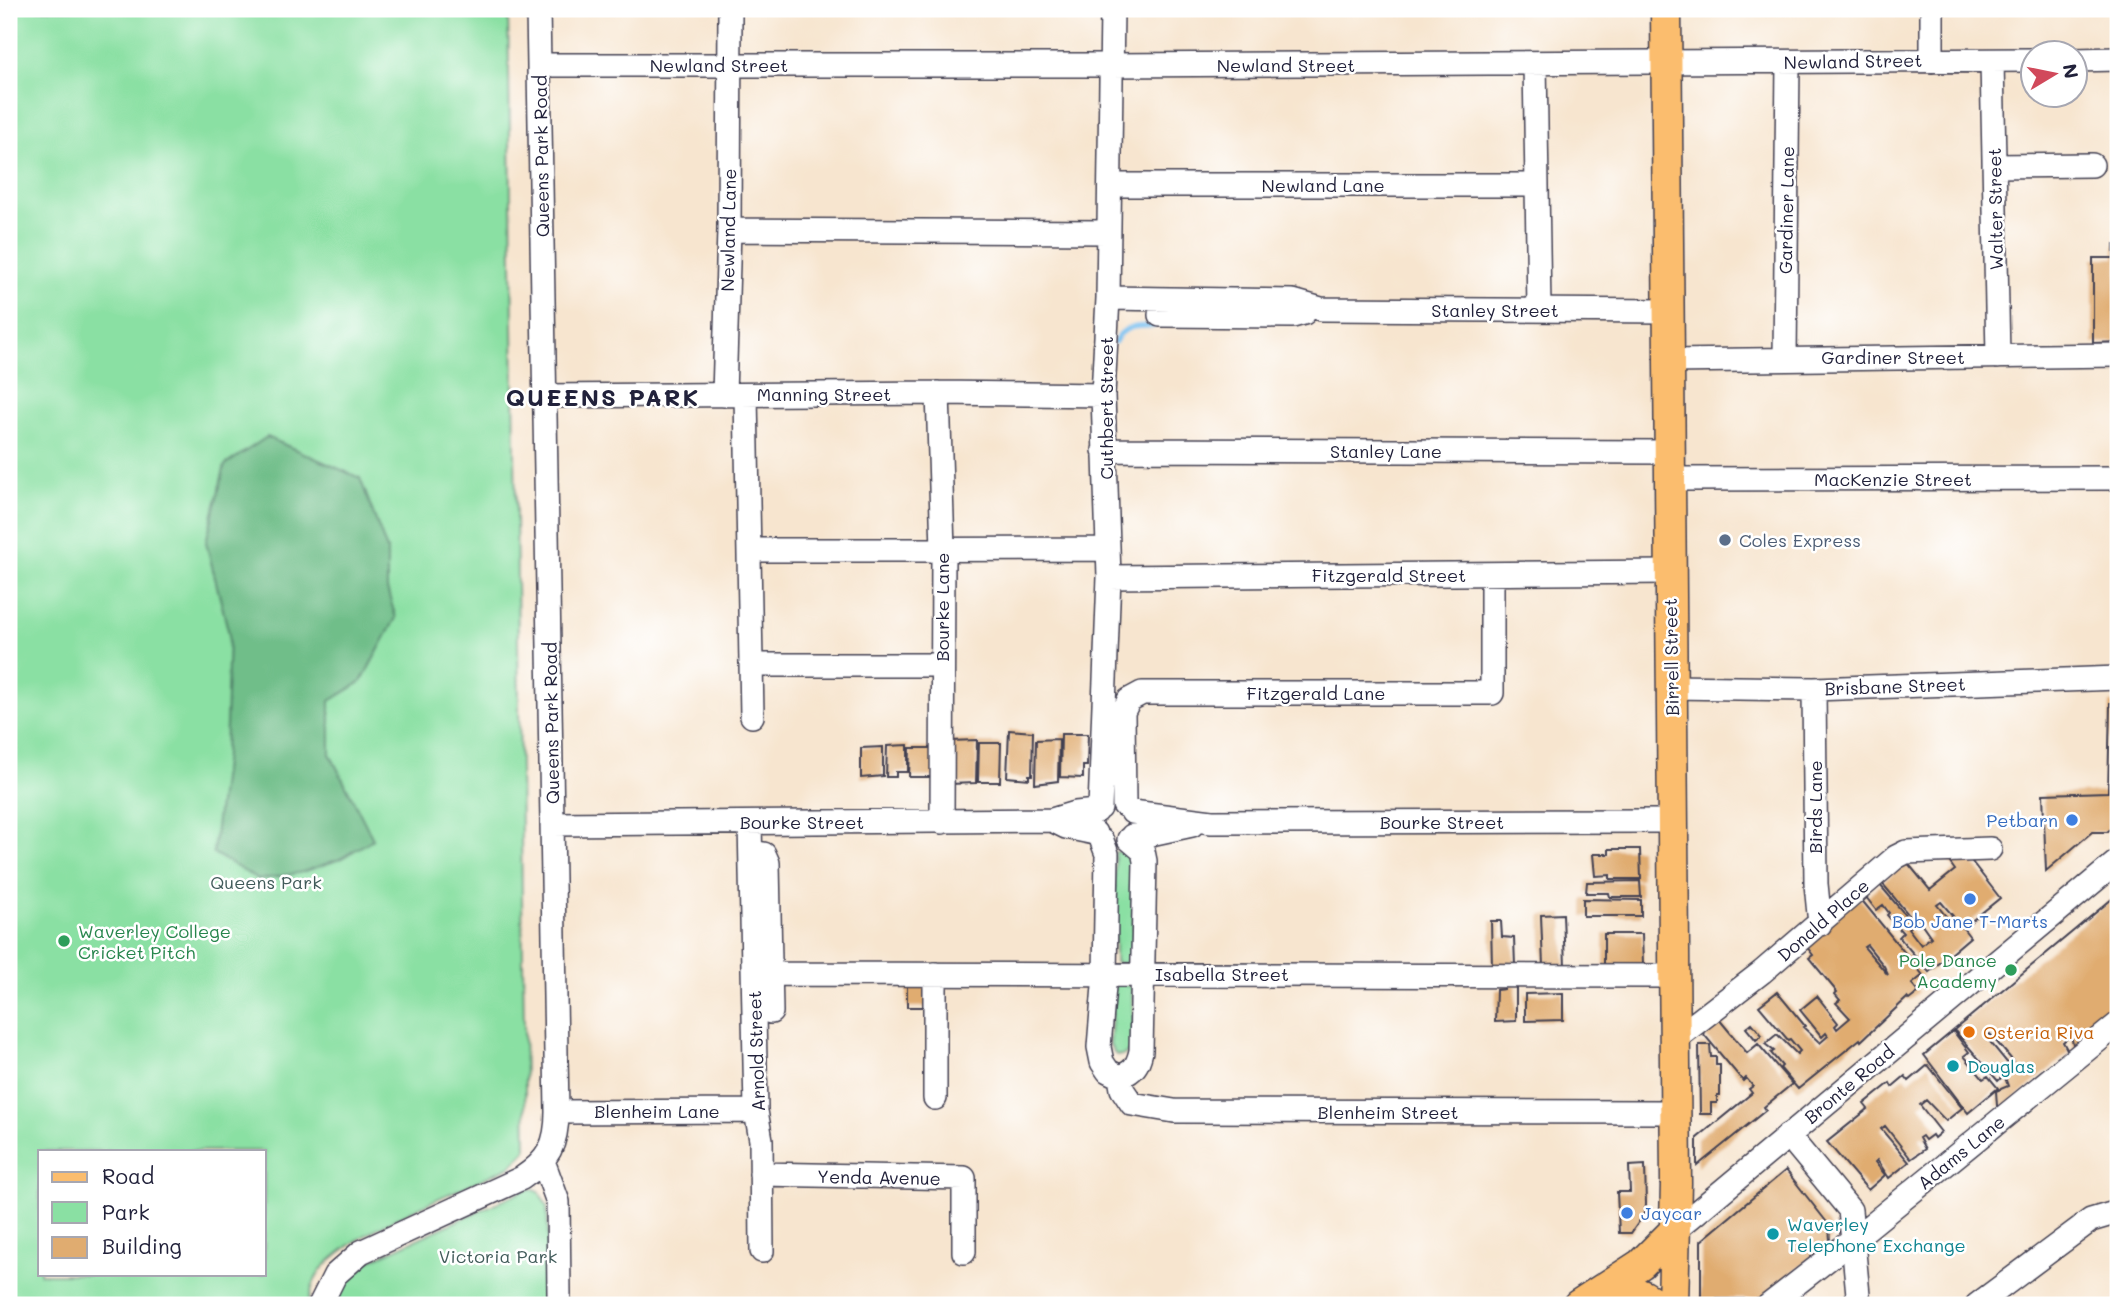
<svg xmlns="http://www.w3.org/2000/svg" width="2127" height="1314" font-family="Mali,sans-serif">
	<rect width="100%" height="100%" fill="#fff"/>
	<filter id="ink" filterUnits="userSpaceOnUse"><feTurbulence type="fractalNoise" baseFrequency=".0143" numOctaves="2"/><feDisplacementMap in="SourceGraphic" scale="14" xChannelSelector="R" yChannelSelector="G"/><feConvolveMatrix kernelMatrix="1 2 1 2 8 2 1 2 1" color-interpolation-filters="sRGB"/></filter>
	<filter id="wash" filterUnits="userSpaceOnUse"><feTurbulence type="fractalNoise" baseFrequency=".00686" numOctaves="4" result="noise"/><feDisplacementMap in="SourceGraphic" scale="28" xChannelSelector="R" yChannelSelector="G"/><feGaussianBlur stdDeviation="1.57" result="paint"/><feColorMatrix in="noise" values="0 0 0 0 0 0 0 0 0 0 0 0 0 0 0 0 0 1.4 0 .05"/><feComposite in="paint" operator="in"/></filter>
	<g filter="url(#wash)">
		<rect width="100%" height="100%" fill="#f7e5cf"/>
		<!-- green -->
		<path fill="#8ae0a3" stroke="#56816f" stroke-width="2" fill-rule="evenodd" d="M9,9H508L526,1150L511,1166C459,1191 358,1227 321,1270C313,1280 310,1293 308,1305H9ZM40,1151H264V1274H40Z
			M1115,852H1131L1135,861L1132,960L1123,964L1115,962Z
			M1119,984L1129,986L1132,989L1134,1046C1129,1053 1123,1058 1115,1054L1110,1045L1114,987Z
			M532,1189L539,1192L547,1206L551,1305H335L344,1284L371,1260L525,1190Z"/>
		<!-- forest -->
		<path fill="#6fbe89" stroke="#487062" stroke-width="2" d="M267,437L360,478L387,550V589L396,618L361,682L330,701V754L373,839L340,859L303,872L259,880L213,853L225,754L229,634L206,542L225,465Z"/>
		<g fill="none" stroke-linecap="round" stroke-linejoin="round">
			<!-- stream -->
			<path stroke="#77c0f0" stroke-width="5" d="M1115,342C1123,325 1137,326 1154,326"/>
		</g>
		<g id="blocks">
			<!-- building -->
			<path fill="#e0ac70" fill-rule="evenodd" d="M2114,244H2118V342L2093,343V258H2114Z
				M2110,703H2118V823L2107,832H2092L2046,871L2043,794L2108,792Z
				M1009,730L1033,732L1032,775H1029V779L1007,777Z
				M1061,734H1088L1087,766H1083V778L1060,777Z
				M1059,739L1058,781L1035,784L1036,740Z
				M977,740L976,783L949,784L950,741Z
				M979,743H1001L1000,782H978Z
				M908,745V772H896V777H886L887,746Z
				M883,747V776L861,778V748Z
				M910,748H934V777H909Z
				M1609,849H1640L1641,879H1610V875L1595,876L1593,854H1609Z
				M1969,858L2000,898L1963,928L1970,937L1929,972L1899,937L1903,933L1887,915L1889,913L1883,905L1876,910L1866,897L1880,885L1913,924L1908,928L1921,945L1931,937L1917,917L1913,920L1882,883L1907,862L1930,890L1955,870L1947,859ZM1941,902L1953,916L1949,920L1937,905Z
				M1640,881L1641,897H1610L1609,893H1586L1587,882Z
				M2118,894V1012L2074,1049L2071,1035L2063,1042L2069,1053L2006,1106H1997L1996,1091L2008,1086L2004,1075L1998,1081L1954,1030ZM1990,1034L2013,1061L2009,1065L1986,1037Z
				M1860,898L1923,975L1912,984L1919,992L1909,1000L1907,998L1861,1041L1860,1039L1798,1089L1780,1068L1782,1066L1771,1053L1774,1051L1765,1044L1777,1034L1797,1054L1800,1051L1790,1039L1788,1040L1759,1006L1777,992L1805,1026L1803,1027L1820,1043L1828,1036L1826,1033L1822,1037L1800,1010L1817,996L1838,1023L1835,1026L1837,1029L1850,1018L1836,1003L1840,1000L1835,994L1837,992L1809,958L1813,955L1804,943ZM1867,945L1884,966L1888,975L1864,947Z
				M1583,899L1641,900V916H1583Z
				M1563,914L1565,966H1543L1541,915Z
				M1491,921H1501L1502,937L1514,938L1515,966H1492Z
				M1604,934H1642L1643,965L1604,966Z
				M907,984H928V1007H907Z
				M1504,985H1516V1021L1495,1022L1496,990L1504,989Z
				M1563,993V1020L1525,1021V994Z
				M1718,1018L1747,1053L1758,1044L1792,1084L1764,1107L1766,1110L1697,1166V1138L1752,1093L1749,1089L1753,1086L1746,1078L1743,1081L1701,1031Z
				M1752,1023L1762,1035L1756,1040L1746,1028Z
				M1953,1031L1969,1052L1964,1056L1983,1079L1988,1076L1998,1088L1968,1113L1924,1055Z
				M1699,1045H1710L1711,1057H1716V1065H1720V1095H1717V1103H1711V1114H1700Z
				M1928,1065L1962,1108L1946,1121L1926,1100L1920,1105L1941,1132L1934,1138L1932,1135L1925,1140L1922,1136L1919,1138L1925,1149L1911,1159L1885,1126L1881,1129L1909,1162L1889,1178L1877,1160L1875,1162L1885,1175L1868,1190L1827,1142L1868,1109L1864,1104L1890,1083L1892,1087L1905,1076L1909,1081Z
				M1645,1165L1646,1205L1643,1216L1631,1233H1619L1617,1192H1630L1629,1166Z
				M1786,1170L1829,1225L1830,1241L1762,1299H1701V1241Z"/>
		</g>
	</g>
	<g filter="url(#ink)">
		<use href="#blocks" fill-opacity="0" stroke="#423f51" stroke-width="2"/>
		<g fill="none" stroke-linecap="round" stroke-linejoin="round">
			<!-- minor casing -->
			<g stroke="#423f51" stroke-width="26">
				<path id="minor" d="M1932,9V61
					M2074,60L2118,59
					M1992,61L1998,357
					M1535,63L1539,309
					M540,65H1111L2032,60
					M1994,166L2092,165
					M1110,185H1535
					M729,230L1109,232
					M1108,298L1293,301L1321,309L1669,311
					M1160,315L1293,316L1304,313
					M1785,358L1788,62
					M1669,361L2118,355
					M938,393L943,549L942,822
					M724,395L729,230L730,9
					M746,395L752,716
					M544,396L938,393L1103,395
					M1104,450L1668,452
					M1668,479L2118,478
					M749,550L1108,549
					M1109,577L1669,572
					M752,665H942
					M1671,687L1814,689L2118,678
					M1814,689L1816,884L1820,924
					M1124,805L1123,712L1129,700L1142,693H1492V574
					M1100,808L1109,577L1103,395L1108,298L1112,9
					M1132,812L1212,822L1672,821
					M1052,820L1066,827L1095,833
					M750,823L756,1111L761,1140L762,1251
					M553,824L1052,820L1075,813L1097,811
					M1132,836L1146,835L1192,825
					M1102,841L1107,854L1105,974L1099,1047L1102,1062L1108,1071L1120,1077C1134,1071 1138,1065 1141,1051L1145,861L1143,851L1129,839
					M751,852L764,854L768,863L771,1012
					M770,974L1673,976
					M1674,1040L1762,972L1896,857L1906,852L1990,849
					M1120,1077L1122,1089L1132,1104L1174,1111L1674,1112
					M935,1098V974
					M557,1112L756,1111
					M1788,1135L1850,1210L1859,1305
					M543,1161L558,1202L559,1295
					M761,1174L964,1178V1252
					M1673,1232L2118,861
					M320,1305L335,1275L361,1252L522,1178C549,1160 557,1144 557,1112L538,9
					M1769,1305L1854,1239L2118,1024
					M1977,1305L2091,1220L2118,1212"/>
			</g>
			<!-- major casing -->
			<g stroke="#423f51" stroke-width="33">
				<path id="major" d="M1666,9L1676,1183L1673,1305
					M1598,1292C1619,1289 1641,1289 1656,1305
					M1578,1305L1641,1264L1673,1232"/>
			</g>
			<!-- minor -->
			<use href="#minor" stroke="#fff" stroke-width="23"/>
			<!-- major -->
			<use href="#major" stroke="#fbbd6e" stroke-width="30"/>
		</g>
	</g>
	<!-- markers -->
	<circle fill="#5c6f8a" stroke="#fff" stroke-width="2.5" cx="1725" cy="540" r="7"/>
	<g fill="#3f7fe0" stroke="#fff" stroke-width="2.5">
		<circle cx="2072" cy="820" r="7"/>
		<circle cx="1970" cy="899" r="7"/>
		<circle cx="1627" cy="1213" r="7"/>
	</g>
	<g fill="#2e9e5b" stroke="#fff" stroke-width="2.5">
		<circle cx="64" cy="941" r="7"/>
		<circle cx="2011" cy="970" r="7"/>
	</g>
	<circle fill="#e8710a" stroke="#fff" stroke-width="2.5" cx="1969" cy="1032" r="7"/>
	<g fill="#0f9aa8" stroke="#fff" stroke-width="2.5">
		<circle cx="1953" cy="1066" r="7"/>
		<circle cx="1773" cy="1234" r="7"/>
	</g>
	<g text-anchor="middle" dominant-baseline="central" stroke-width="5" stroke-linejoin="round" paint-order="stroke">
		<!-- street labels -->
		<g font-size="18" fill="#22223b" stroke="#fff">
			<text transform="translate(1853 61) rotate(-1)">Newland Street</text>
			<text x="719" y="65">Newland Street</text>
			<text x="1286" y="65">Newland Street</text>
			<text transform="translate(541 156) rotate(-91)">Queens Park Road</text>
			<text x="1323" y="185">Newland Lane</text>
			<text transform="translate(1995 209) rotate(-91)">Walter Street</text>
			<text transform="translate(1786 210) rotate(-89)">Gardiner Lane</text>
			<text transform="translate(728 230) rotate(-89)">Newland Lane</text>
			<text x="1495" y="310">Stanley Street</text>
			<text x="1893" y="357">Gardiner Street</text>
			<text x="824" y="394">Manning Street</text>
			<text transform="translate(1106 408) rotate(-90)">Cuthbert Street</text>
			<text x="1386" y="451">Stanley Lane</text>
			<text x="1893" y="479">MacKenzie Street</text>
			<text x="1389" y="575">Fitzgerald Street</text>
			<text transform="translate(942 607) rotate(-90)">Bourke Lane</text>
			<text transform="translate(1671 657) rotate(-91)">Birrell Street</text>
			<text transform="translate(1895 686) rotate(-2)">Brisbane Street</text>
			<text x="1316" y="693">Fitzgerald Lane</text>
			<text transform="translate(551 723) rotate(-91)">Queens Park Road</text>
			<text transform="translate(1815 807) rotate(-90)">Birds Lane</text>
			<text x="802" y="822">Bourke Street</text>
			<text x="1442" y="822">Bourke Street</text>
			<text transform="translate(1823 920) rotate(-41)">Donald Place</text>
			<text x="1222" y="974">Isabella Street</text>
			<text transform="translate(756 1051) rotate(-92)">Arnold Street</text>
			<text transform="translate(1849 1084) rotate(-40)">Bronte Road</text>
			<text x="657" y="1111">Blenheim Lane</text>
			<text x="1388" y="1112">Blenheim Street</text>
			<text transform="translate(1961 1152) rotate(-39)">Adams Lane</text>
			<text transform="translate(879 1177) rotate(1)">Yenda Avenue</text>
		</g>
		<!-- service labels -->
		<g font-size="18" fill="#4e5e75" stroke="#fff" text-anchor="start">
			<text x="1739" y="540">Coles Express</text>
		</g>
		<!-- shop labels -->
		<g font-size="18" fill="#366cbe" stroke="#fff" text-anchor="end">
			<text x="2058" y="820">Petbarn</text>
			<text x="1970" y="921" text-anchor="middle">Bob Jane T-Marts</text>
			<text x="1641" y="1213" text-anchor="start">Jaycar</text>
		</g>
		<!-- park labels -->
		<g font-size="18" fill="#415b5a" stroke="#fff">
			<text x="266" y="882">Queens Park</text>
			<text x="498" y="1256">Victoria Park</text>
		</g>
		<!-- leisure labels -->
		<g font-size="18" fill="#27864d" stroke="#fff" text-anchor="start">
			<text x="78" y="931">Waverley College<tspan x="78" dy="21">Cricket Pitch</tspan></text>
			<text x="1997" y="960" text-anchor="end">Pole Dance<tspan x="1997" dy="21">Academy</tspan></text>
		</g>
		<!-- food labels -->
		<g font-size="18" fill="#c56008" stroke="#fff" text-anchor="start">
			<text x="1983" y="1032">Osteria Riva</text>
		</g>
		<!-- culture labels -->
		<g font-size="18" fill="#0d838f" stroke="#fff" text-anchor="start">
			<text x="1967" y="1066">Douglas</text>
			<text x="1787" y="1224">Waverley<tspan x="1787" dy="21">Telephone Exchange</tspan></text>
		</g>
		<!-- district labels -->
		<g font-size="24" font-weight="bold" letter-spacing="2" fill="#22223b" stroke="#fff">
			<text x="603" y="396">QUEENS PARK</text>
		</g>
	</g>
	<!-- margin -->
	<rect width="2127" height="1314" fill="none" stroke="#fff" stroke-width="35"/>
	<!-- legend -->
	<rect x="38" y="1150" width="228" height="126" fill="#ffffff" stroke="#a7a7b1" stroke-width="2"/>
	<rect x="52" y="1172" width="35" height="10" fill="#fbbd6e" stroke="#a7a7b1" stroke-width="2"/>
	<text x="102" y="1184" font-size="21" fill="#22223b">Road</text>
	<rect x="52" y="1202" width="35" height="21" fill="#8ae0a3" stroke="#a7a7b1" stroke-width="2"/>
	<text x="102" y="1220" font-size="21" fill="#22223b">Park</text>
	<rect x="52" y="1237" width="35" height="21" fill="#e0ac70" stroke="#a7a7b1" stroke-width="2"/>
	<text x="102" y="1254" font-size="21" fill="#22223b">Building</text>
	<!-- north arrow -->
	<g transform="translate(2054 74) rotate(80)"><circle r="33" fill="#ffffff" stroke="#a7a7b1" stroke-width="2"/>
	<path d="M0-5L12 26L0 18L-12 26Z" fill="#d1495b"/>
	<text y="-10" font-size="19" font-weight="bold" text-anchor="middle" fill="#22223b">N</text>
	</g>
</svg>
